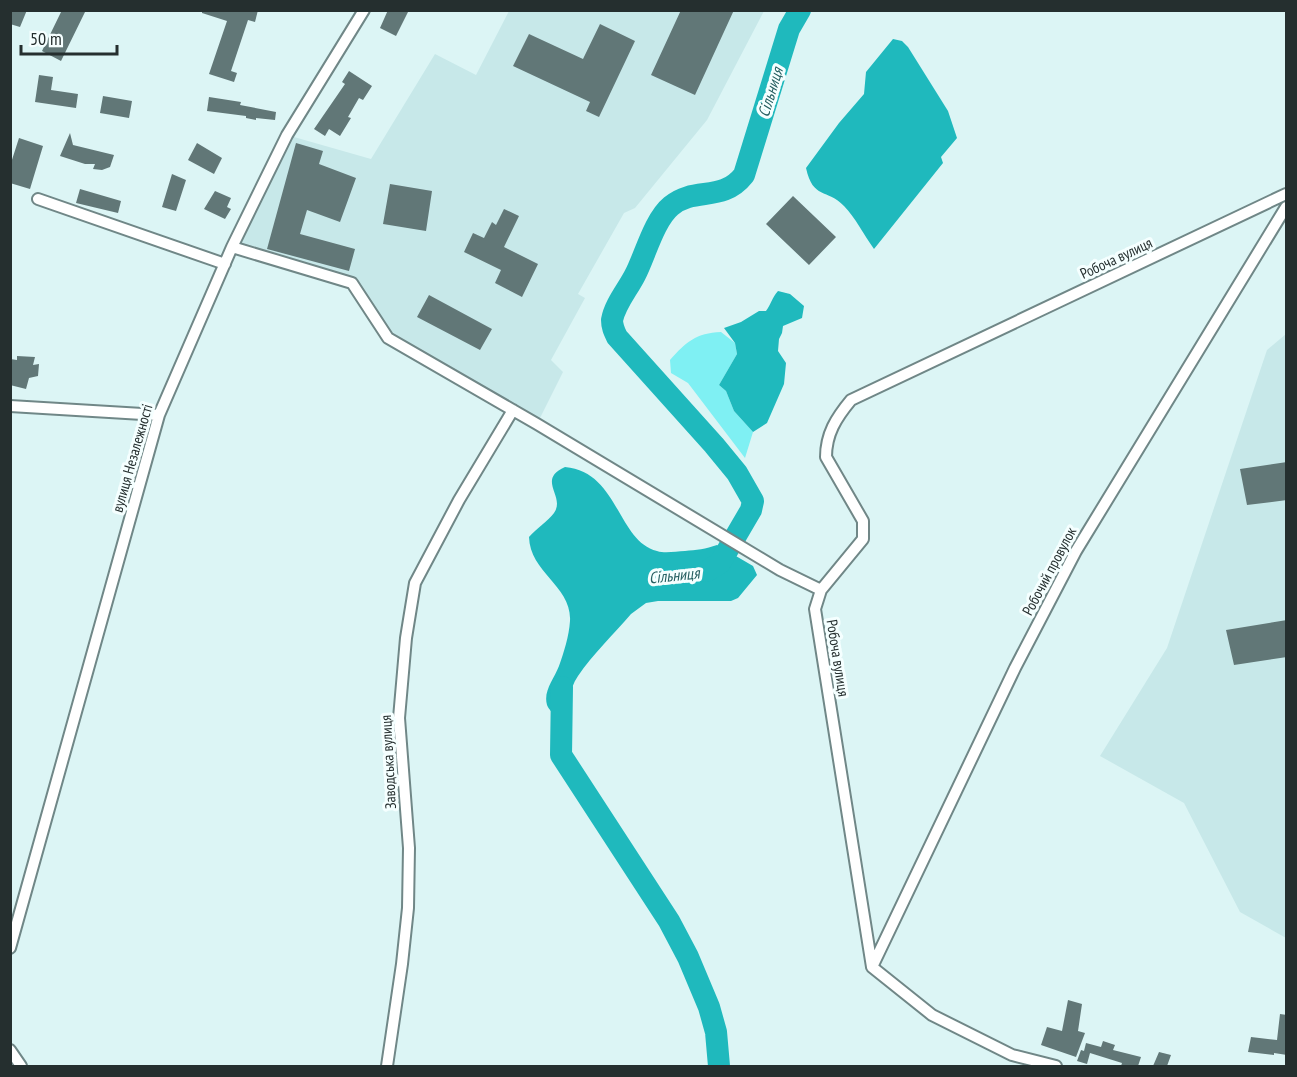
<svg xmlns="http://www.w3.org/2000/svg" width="1297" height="1077" font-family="'PT Sans Narrow',sans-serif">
	<rect width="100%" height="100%" fill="#dcf5f5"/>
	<!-- built -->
	<path fill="#c7e8e9" d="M509,11H764L707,120L635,208L624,213L578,294L585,298L551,360L563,372L537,424L388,338L351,283L232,247L287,135L371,159L435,54L476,75Z
		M1286,334V938L1240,912L1184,803L1100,756L1167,648L1267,350Z"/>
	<!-- green -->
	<path fill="#7ff0f3" d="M721,332L735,343L737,354L719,385L726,391L734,411L753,432L745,458L688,383L671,373L670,360C686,342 696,333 721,332Z"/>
	<!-- water -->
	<path fill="#1fb9bd" d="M893,39L902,41L908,47L948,111L957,138L941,157L943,163L874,249C864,235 855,217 844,206C827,188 813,200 806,168L839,123L864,94L866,72Z
		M778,291L790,294L804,306L802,318L783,326L782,333L779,339L778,351L786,363L784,384L767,423L753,432L734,411L726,391L719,385L737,354L735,343L724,328L741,322L759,311H766C771,304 772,298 778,291Z
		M565,467C619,472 617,541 657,551C666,554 676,551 685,551C696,550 706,549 717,545L753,566L757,575L738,598L731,601H658L646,603L631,614C614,634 593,654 578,676C568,690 571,704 564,716H556C552,712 549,710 547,705C543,691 554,679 559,666C564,652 569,636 570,621C572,586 530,573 529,537C536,529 548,521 554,513C566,496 536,480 565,467Z"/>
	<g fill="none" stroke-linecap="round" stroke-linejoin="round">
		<!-- river -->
		<path stroke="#1fb9bd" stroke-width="22" d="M707,571L720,563L751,510L753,501L737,473L714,445L617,337C614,331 612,327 612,320C615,304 628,289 635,275C645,256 654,220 671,206C695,186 722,203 744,175L789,29L800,10
			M562,687L561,755L669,921L688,957L709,1007L716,1032L719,1066"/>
	</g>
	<!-- building -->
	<path fill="#617777" d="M10,10H27L20,27L10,24Z
		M62,10H86L61,61L42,51Z
		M202,10H258L255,22L248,20L231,71L237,73L234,82L209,74L227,21L202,13Z
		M388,10H409L396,36L380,28Z
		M681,10H734L695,95L651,75Z
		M600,24L635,41L599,117L586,111L590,102L513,66L529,34L583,59Z
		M349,71L372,86L363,100L359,98L348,117L351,118L340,136L329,129L325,136L314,129L345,84L342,82Z
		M39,75L53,77L51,90L78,94L76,108L35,102Z
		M103,96L132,101L129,118L100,113Z
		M209,97L241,102L240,105L276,112L275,120L256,118V120L246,118V116L207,111Z
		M70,133L73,145L114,155L110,167L102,170L93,169L95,164H85L60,156Z
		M19,138L43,146L30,189L10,183V166Z
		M197,143L222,158L214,174L188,160Z
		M296,143L323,151L319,164L356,178L340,222L307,210L300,234L355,249L349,271L267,249Z
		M172,174L186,180L176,211L162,207Z
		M390,184L432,191L426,231L383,224Z
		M80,189L121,201L118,213L76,203Z
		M215,191L231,198L227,207L231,209L225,219L204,209Z
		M793,196L836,237L809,265L766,224Z
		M504,209L519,216L504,247L538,264L522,297L495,283L501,270L464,252L473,233L484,238L492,222L496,225Z
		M429,295L492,329L480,350L417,317Z
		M17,356L35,357L33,365L39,364L38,376L29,378L26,389L10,385V359L17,360Z
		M1287,462V500L1247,505L1240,469Z
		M1287,620V657L1234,665L1226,630Z
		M1068,1000L1082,1004L1078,1031L1085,1033L1076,1057L1041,1045L1047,1027L1062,1031Z
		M1280,1014L1287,1015V1055L1274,1053V1055L1248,1052L1251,1037L1277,1040Z
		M1103,1041L1115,1045L1113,1050L1141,1057L1138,1066H1121L1122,1063L1090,1053L1087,1064L1077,1061L1081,1050L1084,1051L1086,1043L1101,1047Z
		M1159,1052L1171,1055L1167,1066H1153Z"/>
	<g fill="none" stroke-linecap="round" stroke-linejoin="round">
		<!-- street casing -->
		<g stroke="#708787" stroke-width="14">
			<path id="street" d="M38,199L225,264
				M232,247L352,283L388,338L537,424L780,570L821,590
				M10,406L159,415
				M10,948L159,415L232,247L287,135L364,10
				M872,967L1015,668L1076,551L1286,207
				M10,1050L21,1066
				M387,1066L402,964L408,908L409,848L399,718L406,638L415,583L459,500L513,410
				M1056,1066L1012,1055L932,1015L872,967L815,609L821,590L863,539V521L826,457C826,434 836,418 851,400L1286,194"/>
		</g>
		<!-- street -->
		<use href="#street" stroke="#fff" stroke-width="10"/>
	</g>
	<g text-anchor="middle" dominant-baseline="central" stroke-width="6" stroke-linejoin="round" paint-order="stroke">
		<!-- street labels -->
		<g font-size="15" fill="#252f2f" stroke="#f5ffff">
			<text transform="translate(1116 258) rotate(-25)">Робоча вулиця</text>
			<text transform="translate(132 458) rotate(-74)">вулиця Незалежності</text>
			<text transform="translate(1049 571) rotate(-62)">Робочий провулок</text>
			<text transform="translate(838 658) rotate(81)">Робоча вулиця</text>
			<text transform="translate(388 762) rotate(-93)">Заводська вулиця</text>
		</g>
		<!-- water labels -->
		<g font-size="16" font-style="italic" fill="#265f61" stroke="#f5ffff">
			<text transform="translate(770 92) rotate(-73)">Сільниця</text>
			<text transform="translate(674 575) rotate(-6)">Сільниця</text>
		</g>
	</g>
	<!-- border -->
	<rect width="1297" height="1077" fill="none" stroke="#252f2f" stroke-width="24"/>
	<!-- scale -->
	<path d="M21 45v9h96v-9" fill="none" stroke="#252f2f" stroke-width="3"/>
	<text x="30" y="45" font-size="18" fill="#252f2f" stroke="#f5ffff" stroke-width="4.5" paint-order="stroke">50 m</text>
</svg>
